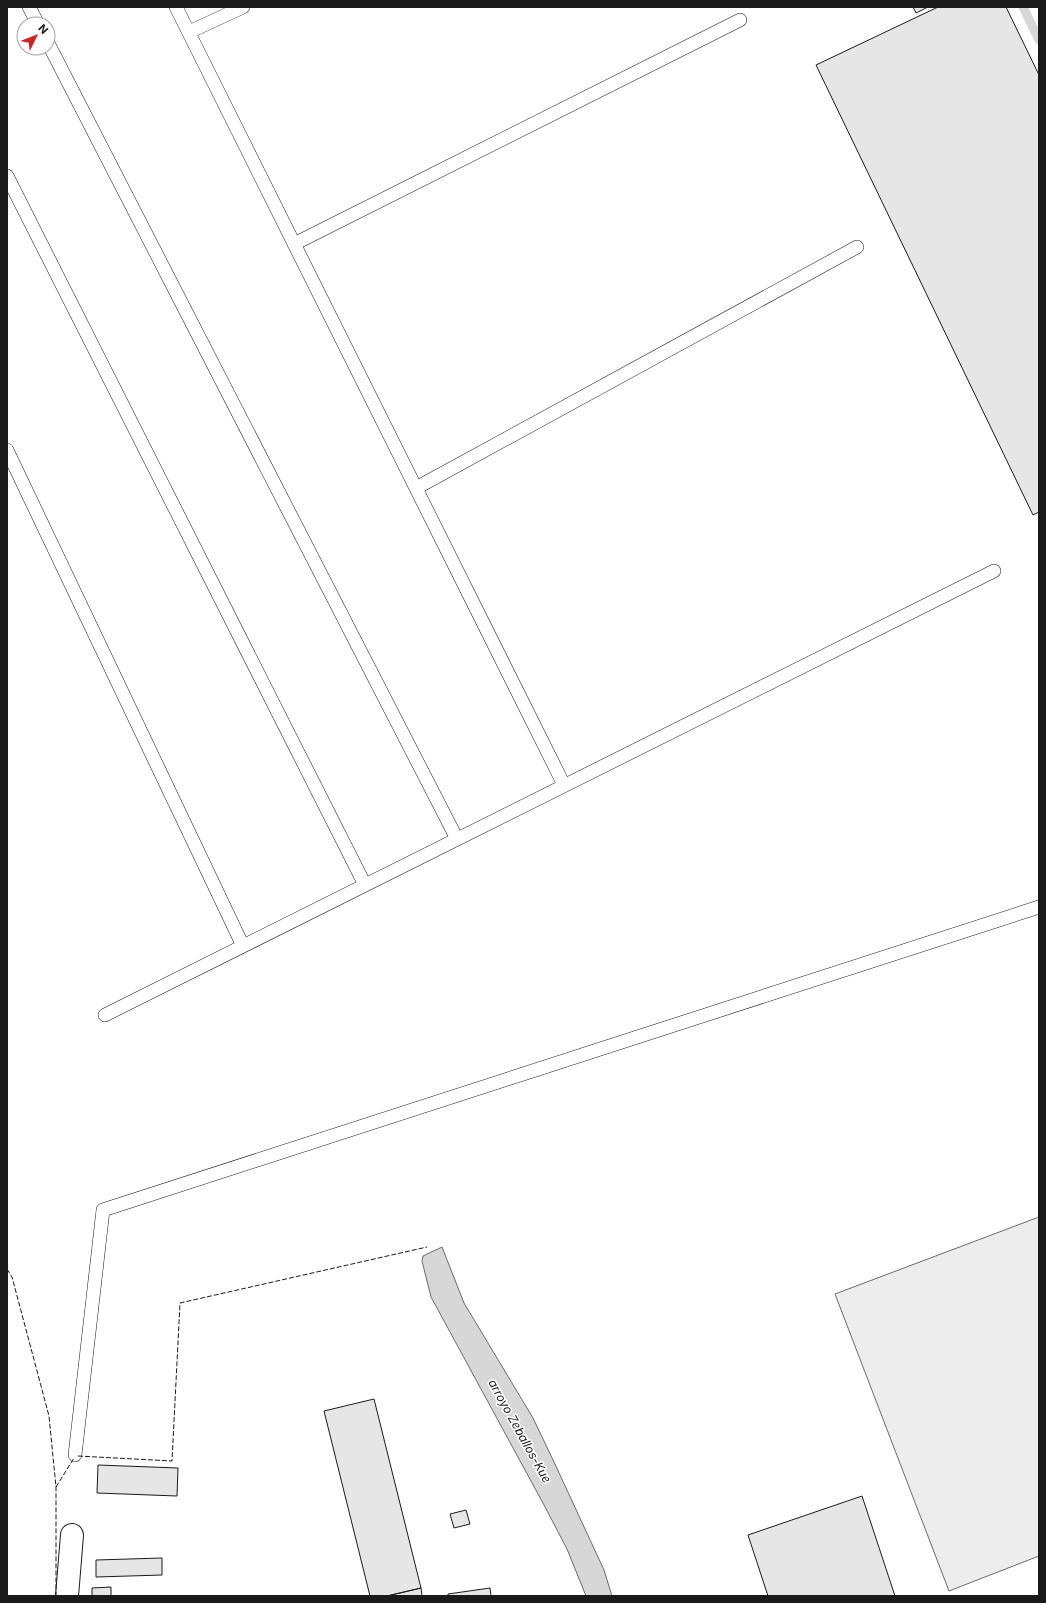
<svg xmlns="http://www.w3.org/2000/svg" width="1046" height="1603" font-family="Inter,sans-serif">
	<rect width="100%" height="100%" fill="#fff"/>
	<!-- built -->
	<path fill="#ededed" stroke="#6a6a6a" d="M1039,1217V1556L949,1591L835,1294Z"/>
	<!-- water -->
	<path fill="#d7d7d7" stroke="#6a6a6a" d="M442,1247L464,1303L533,1418L554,1462L604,1570L612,1596H586L567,1549L544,1505L431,1297L422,1261L423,1256Z"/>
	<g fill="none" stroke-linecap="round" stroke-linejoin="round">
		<!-- stream -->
		<path stroke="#d7d7d7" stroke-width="9" d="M1023,7L1039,40"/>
	</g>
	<!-- building -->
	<path fill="#e6e6e6" stroke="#1a1a1a" d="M913,7H928L916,13Z
		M938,7H1006L1039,75V512L1033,515L816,65Z
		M374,1399L421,1588L387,1596H370L324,1411Z
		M98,1465L178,1468L177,1496L97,1493Z
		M862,1496L895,1596H768L748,1535Z
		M466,1510L470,1524L454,1528L450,1514Z
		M162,1558V1575L96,1577V1560Z
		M111,1587V1596H92V1588Z
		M421,1588L422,1596H387Z
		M490,1588L491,1596H448V1594Z"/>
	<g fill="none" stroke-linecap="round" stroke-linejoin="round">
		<!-- lane casing -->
		<g stroke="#1a1a1a" stroke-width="14">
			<path id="lane" d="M29,7L38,24
				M176,7L564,785
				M189,32L243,7
				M48,43L457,839
				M7,176L365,885
				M294,244L740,20
				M7,450L243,946
				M416,488L857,247
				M105,1015L994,571
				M75,1455L103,1210L1039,907"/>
		</g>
		<!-- street casing -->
		<g stroke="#1a1a1a" stroke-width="24">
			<path id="street" d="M67,1596L72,1535"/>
		</g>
		<!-- lane -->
		<use href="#lane" stroke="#fff" stroke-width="13"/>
		<!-- street -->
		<use href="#street" stroke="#fff" stroke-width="22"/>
		<!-- fence -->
		<path stroke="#1a1a1a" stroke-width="1" stroke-dasharray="5 2" stroke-linecap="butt" d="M7,1269L12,1277L49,1416L56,1487V1596
			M78,1456L172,1461L180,1303L427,1247
			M56,1487L74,1458"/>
	</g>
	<g text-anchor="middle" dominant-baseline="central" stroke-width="3" stroke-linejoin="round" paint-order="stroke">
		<!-- water labels -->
		<g font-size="12" font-style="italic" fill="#1a1a1a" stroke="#fff">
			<text transform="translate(520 1431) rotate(61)">arroyo Zeballos-Kue</text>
		</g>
	</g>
	<!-- border -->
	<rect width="1046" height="1603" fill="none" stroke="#1a1a1a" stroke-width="16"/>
	<!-- north arrow -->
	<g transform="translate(36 36) rotate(47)"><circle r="19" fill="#ffffff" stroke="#a3a3a3"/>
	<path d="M0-3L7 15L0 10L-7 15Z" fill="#c62828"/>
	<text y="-6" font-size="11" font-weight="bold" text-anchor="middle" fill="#1a1a1a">N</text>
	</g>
</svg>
